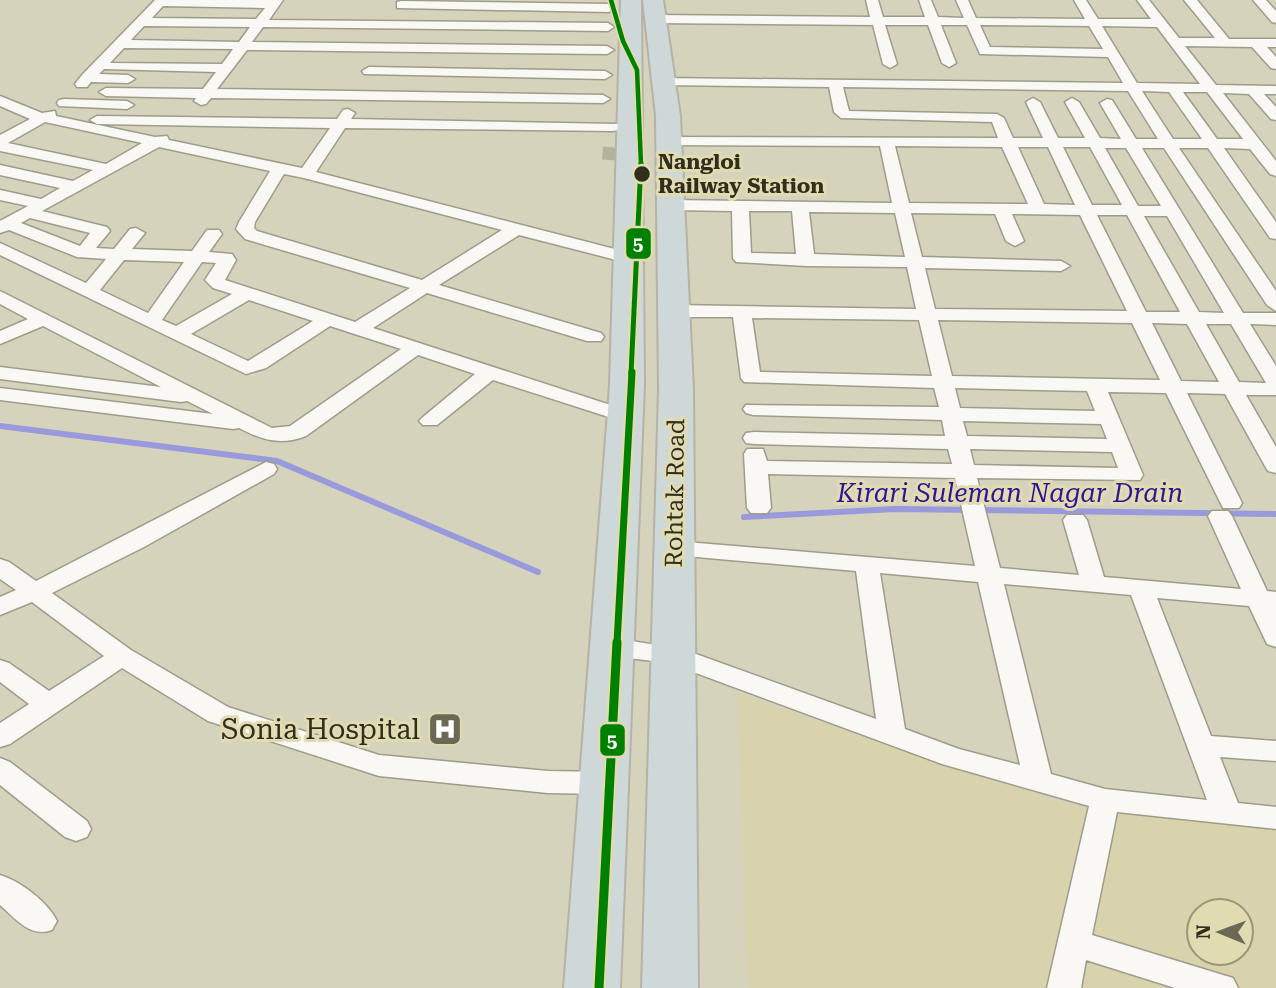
<svg xmlns="http://www.w3.org/2000/svg" width="1276" height="988" font-family="'Roboto Serif',serif">
	<rect width="100%" height="100%" fill="#d6d3bc"/>
	<!-- built -->
	<path fill="#d8d2ad" fill-rule="evenodd" d="M737,694L1069,804L1276,830V988H748ZM1199,911H1241V953H1199Z"/>
	<g fill="none" stroke-linecap="round" stroke-linejoin="round">
		<!-- stream -->
		<path stroke="#989adc" stroke-width="6" d="M0,426L277,461L538,572
			M744,517L895,509L1276,514"/>
		<!-- minor-tunnel -->
		<path stroke="#b5b29c" stroke-width="14" stroke-dasharray="14 7" stroke-linecap="butt" d="M609,160L610,147"/>
		<!-- minor casing -->
		<g stroke="#9e9c8a" stroke-width="3">
			<path id="minor" d="M155,0H283L269,20L608,23L614,27L608,31L263,27L252,42L607,46L614,50L607,54L247,50L217,89L603,95L610,99L603,103L211,98L206,104L201,105L194,101L196,98L106,96L99,92L106,88L203,89L216,72L104,69L99,74L128,75L135,79L128,83L91,82L87,87H77L75,84L82,75ZM163,6L265,8L256,19L152,18ZM144,26L250,27L239,42L131,40ZM124,48L233,49L222,64L110,63Z
				M866,0H878L883,17H925L919,0H931L938,17L964,18L956,0H968L976,18L1085,19L1074,0H1086L1098,19H1151L1137,0H1149L1179,38H1215L1184,0H1197L1229,39H1276V47H1267L1276,57V69L1271,68L1252,47L1185,46L1216,85L1276,86V94H1264L1276,107V120L1271,119L1249,94L1223,93L1276,161V176L1270,174L1250,149L1224,148L1276,222V239L1270,238L1208,148H1179L1276,291V311L1267,305L1164,148H1142L1243,313H1276V325L1250,324L1276,366V395H1246L1276,447V473L1268,471L1265,466L1225,394L1187,393L1242,503L1239,508H1223L1166,393L1108,392L1143,475L1140,480L977,478L1000,568L1079,575L1063,520L1067,515H1083L1087,520L1104,577L1241,589L1208,516L1212,511H1228L1232,516L1267,591L1276,592V647L1267,644L1249,606L1157,598L1211,736L1276,741V761L1220,757L1238,803L1276,807V829L1117,812L1092,935L1233,978L1238,988H1175L1086,960L1081,988H1047L1089,806L942,764L669,663L612,656L603,653L599,647L603,641L612,638L682,649L876,719L856,571L674,555L666,553L662,548L666,543L674,541L975,566L955,478L768,474L771,508L767,513H751L747,508L744,454L747,449H763L767,461L952,464L948,449L754,444L746,443L743,438L746,433L754,432L945,436L942,420L753,415L746,413L743,409L746,405L939,407L934,388L744,382L741,378L733,317H674L665,311L674,305L916,309L907,267L806,266L736,262L733,258L732,211L671,210L663,205L671,200L892,203L880,146L669,145L664,143L661,140L664,137L998,138L992,122L841,118L834,112L829,87L664,85L657,81L659,78L1123,83L1108,57L980,54L967,25H941L956,63L949,67L942,63L928,25H885L897,64L890,68L883,64L873,25L655,23L649,19L655,15L870,17ZM980,25L1089,26L1103,49L990,47ZM1102,26L1157,27L1200,84L1137,83ZM843,87L1128,91L1158,139H1136L1112,100L1107,99L1100,103L1121,139L1100,138L1079,102L1072,98L1065,102L1085,138H1058L1040,102L1033,98L1026,102L1043,138H1013L1004,118L997,114L849,111ZM1142,91L1169,92L1202,139H1173ZM1183,92H1207L1243,139H1217ZM895,146L1002,147L1028,204L909,203ZM1018,147H1048L1075,205L1044,204ZM1063,147H1090L1122,205H1092ZM1105,148H1126L1161,206H1138ZM749,211H792L796,254L751,253ZM809,212L895,213L905,257L814,254ZM911,213L995,214L1006,241L1015,246L1024,241L1012,214L1080,215L1127,311L935,309L925,268L1061,271L1070,266L1061,261L922,257ZM1097,215H1127L1180,312H1146ZM1144,216H1167L1224,313L1199,312ZM752,318L919,320L932,376L760,372ZM938,320L1132,323L1160,380L952,376ZM1152,323L1187,324L1219,382L1181,381ZM1206,324H1231L1266,383L1239,382ZM955,388L1087,391L1095,411L960,408ZM963,421L1101,424L1107,439L967,436ZM970,449L1112,452L1118,468L974,465ZM880,573L978,582L1020,765L959,749L905,729ZM1004,584L1131,595L1207,800L1105,789L1051,774Z
				M1253,0H1266L1276,11V23L1272,22Z
				M401,1L609,4L615,8L609,12L397,8V2Z
				M369,67L605,71L612,75L605,79L364,74L362,71Z
				M0,96L42,113L55,111L56,116L155,137L167,136L169,140L302,168L330,128L97,124L90,120L97,116L337,119L343,110L348,109L355,113L351,119L618,124L620,127L618,130L613,131L345,128L316,172L634,254L637,258L634,262L628,263L519,235L439,285L601,333L604,337L601,341H587L427,293L373,328L632,412L636,416L632,420H618L493,380L437,425H423L419,421L423,417L475,374L418,355L306,436C281,446 262,440 239,428L233,429L0,400V388L213,414L187,401L181,402L0,379V367L161,387L43,326L0,344V331L28,319L0,304V291L272,428L290,426L401,349L330,326L266,368L246,374L0,255V243L86,283L106,259L77,257L9,230L0,233V221L28,206L0,200V190L41,199L60,188L0,175V165L73,181L93,170L0,151V135L30,119L0,106ZM45,122L142,143L106,164L8,143ZM159,147L270,171L239,222L236,229L245,239L410,288L355,322L225,280L236,260L232,254L209,252L222,234L219,230H207L192,251L132,249L145,233L136,228L130,229L114,249L96,248L110,231L107,227L42,211ZM284,174L304,178L502,230L422,280L257,231L254,228L255,222ZM30,218L90,233L80,246L21,223ZM124,260L184,262L148,313L100,290ZM202,262L216,263L205,280L213,288L232,294L176,326L162,320ZM249,300L313,321L248,361L191,334Z
				M64,99L127,101L134,105L127,109L59,106L57,103L59,100Z
				M266,462L274,464L277,469L274,474L144,547L52,593L131,650L228,707L379,755L548,771L605,772L615,775L619,783L615,791L605,794L548,793L379,776L208,721L122,668L10,744L0,747V723L29,704L0,682V660L9,663L49,691L104,656L32,602L0,615V597L16,590L0,579V559L9,562L36,581Z
				M0,758L10,762L87,821L91,829L87,837L76,841L65,837L0,785Z
				M0,875C20,881 48,902 57,921L52,930C30,938 16,919 0,905Z"/>
		</g>
		<!-- trunk casing -->
		<g stroke="#b5b2a6" stroke-width="4">
			<path id="trunk" d="M621,0H641L644,385L620,988H564L610,385Z
				M643,0H663L680,116L693,389L698,988H642L659,389L656,116Z"/>
		</g>
		<!-- minor -->
		<use href="#minor" fill="#f9f8f5" fill-rule="evenodd"/>
		<!-- trunk -->
		<use href="#trunk" fill="#ced8d8" fill-rule="evenodd"/>
		<!-- metro-1-far3 casing -->
		<g stroke="#e1dbb1" stroke-width="8">
			<path id="metro-1-far3" d="M611,0L623,41L637,70L641,164"/>
		</g>
		<!-- metro-1-far2 casing -->
		<g stroke="#e1dbb1" stroke-width="10">
			<path id="metro-1-far2" d="M631,374L641,163"/>
		</g>
		<!-- metro-1-far1 casing -->
		<g stroke="#e1dbb1" stroke-width="12">
			<path id="metro-1-far1" d="M617,643L632,372"/>
		</g>
		<!-- metro-1 casing -->
		<g stroke="#e1dbb1" stroke-width="14">
			<path id="metro-1" d="M599,988L617,642"/>
		</g>
		<!-- metro-1-far3 -->
		<use href="#metro-1-far3" stroke="#008000" stroke-width="4.5"/>
		<!-- metro-1-far2 -->
		<use href="#metro-1-far2" stroke="#008000" stroke-width="5"/>
		<!-- metro-1-far1 -->
		<use href="#metro-1-far1" stroke="#008000" stroke-width="7"/>
		<!-- metro-1 -->
		<use href="#metro-1" stroke="#008000" stroke-width="9"/>
	</g>
	<!-- icons -->
	<defs>
		<g id="hospital-square" transform="scale(1.75)"><rect x="-9" y="-9" width="18" height="18" rx="4" fill="#6b6855" stroke="#e1dbb1"/><path d="M-5-5h3v3.5h4V-5h3V5h-3V1.5h-4V5h-3Z" fill="#fff"/></g>
	</defs>
	<g fill-rule="evenodd">
		<use href="#hospital-square" x="445" y="729"/>
	</g>
	<!-- markers -->
	<circle fill="#312e1e" stroke="#e1dbb1" stroke-width="2.5" cx="642" cy="174" r="9"/>
	<g text-anchor="middle" dominant-baseline="central" stroke-width="6" stroke-linejoin="round" paint-order="stroke">
		<!-- far-stop labels -->
		<g font-size="21" font-weight="bold" fill="#312e1e" stroke="#e1dbb1" text-anchor="start">
			<text x="658" y="162">Nangloi<tspan x="658" dy="24">Railway Station</tspan></text>
		</g>
		<!-- street labels -->
		<g font-size="24" fill="#312e1e" stroke="#e1dbb1">
			<text transform="translate(675 493) rotate(-89)">Rohtak Road</text>
		</g>
		<!-- water labels -->
		<g font-size="26" font-style="italic" fill="#2f1593" stroke="#e1dbb1">
			<text x="1010" y="493">Kirari Suleman Nagar Drain</text>
		</g>
		<!-- near-poi labels -->
		<g font-size="28" fill="#312e1e" stroke="#e1dbb1" text-anchor="end">
			<text x="420" y="729">Sonia Hospital</text>
		</g>
	</g>
	<g stroke="#e1dbb1" stroke-width="2.5">
		<rect x="625" y="227" width="27" height="33" rx="7" fill="#008000"/>
		<rect x="599" y="723" width="27" height="34" rx="7" fill="#008000"/>
	</g>
	<g font-size="19" text-anchor="middle" font-weight="bold" fill="#fff">
		<text x="638" y="250">5</text>
		<text x="612" y="747">5</text>
	</g>
	<!-- north arrow -->
	<g transform="translate(1220 932) rotate(271)"><circle r="33" fill="#e1dbb1" stroke="#9b9676" stroke-width="2"/>
	<path d="M0-5L12 26L0 18L-12 26Z" fill="#6b6855"/>
	<text y="-10" font-size="19" font-weight="bold" text-anchor="middle" fill="#312e1e">N</text>
	</g>
</svg>
